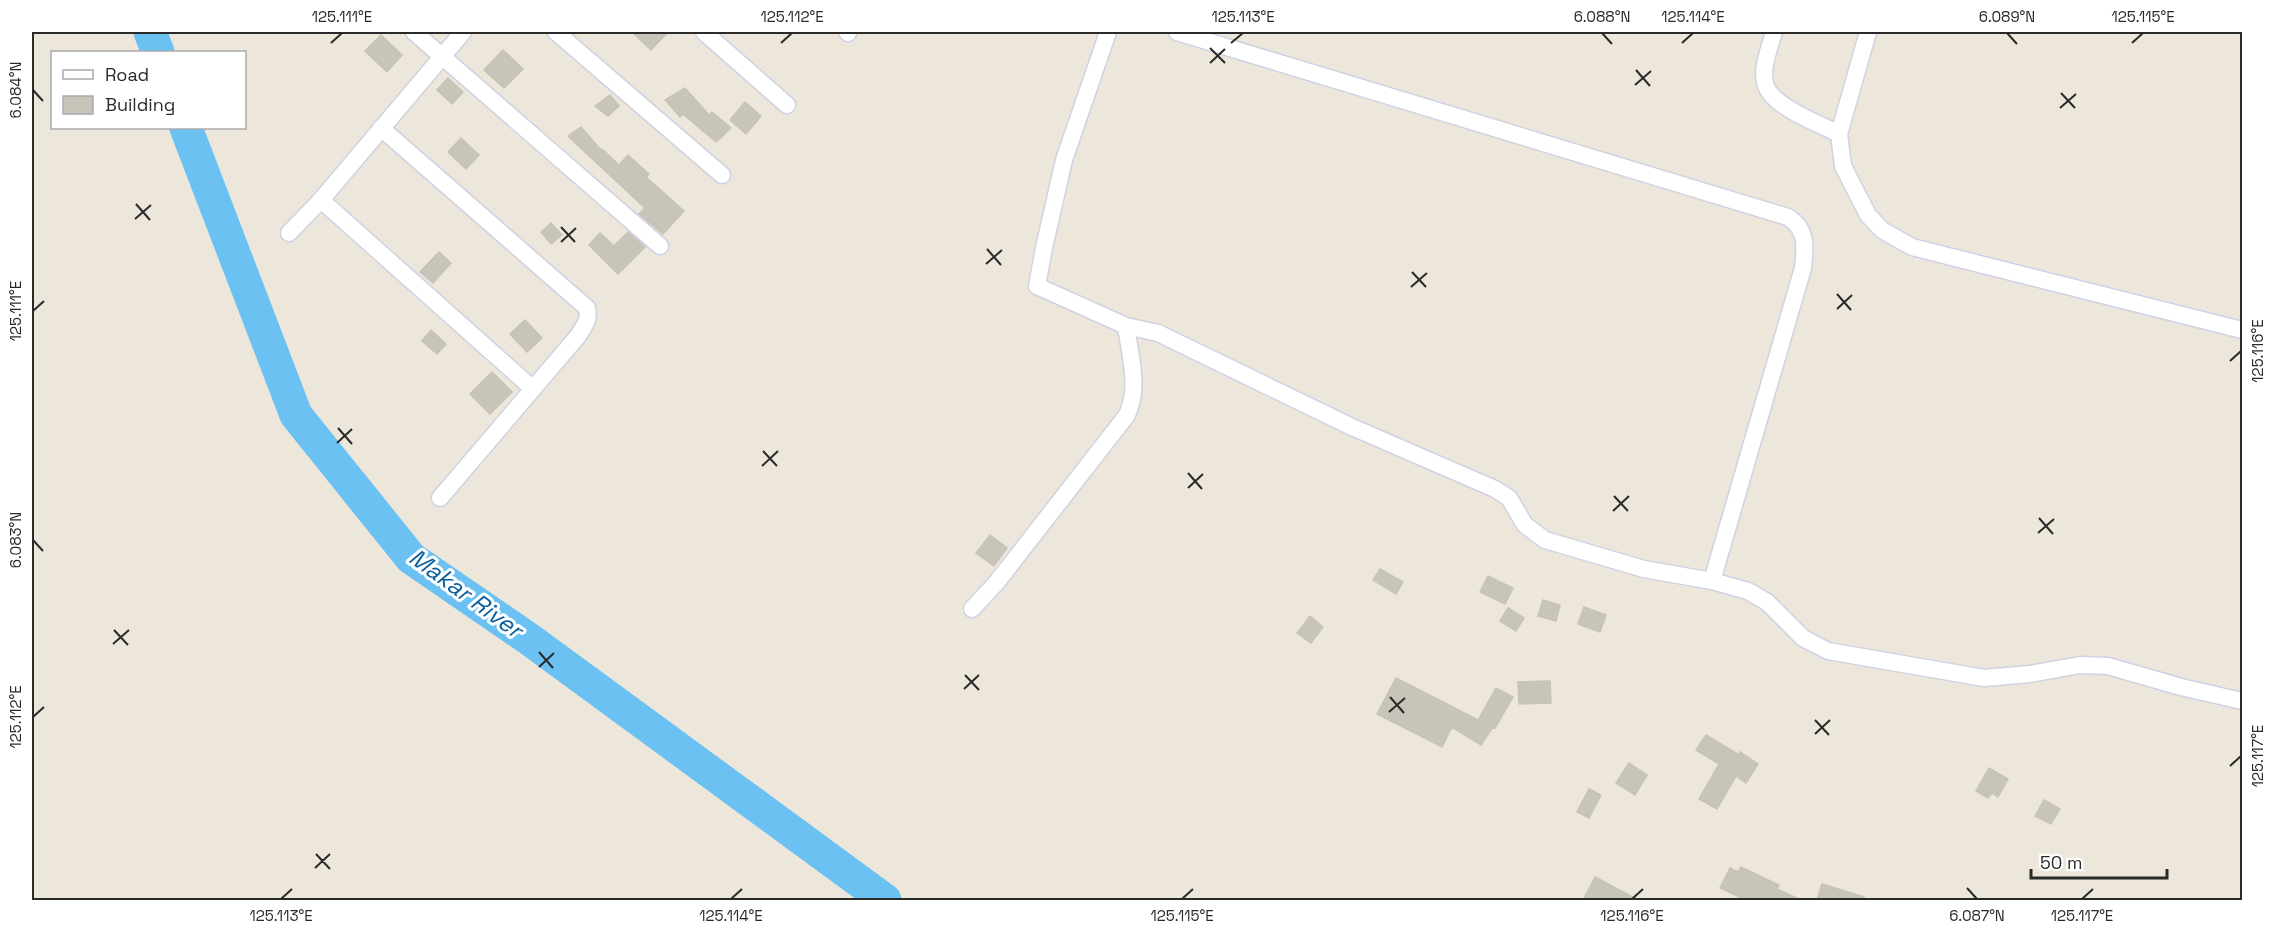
<svg xmlns="http://www.w3.org/2000/svg" width="2274" height="932" font-family="'Space Grotesk',sans-serif">
	<rect width="100%" height="100%" fill="#ece6db"/>
	<g fill="none" stroke-linecap="round" stroke-linejoin="round">
		<!-- river -->
		<path stroke="#6bc2f2" stroke-width="33" d="M150,32L158,52
			M186,128L296,415L411,558L529,639L885,900"/>
	</g>
	<!-- building -->
	<path fill="#c7c4ba" stroke="#c8c3b5" stroke-width="1.5" d="M632,32H668L651,50Z
		M381,35L402,55L387,72L365,51Z
		M503,50L523,69L504,88L484,70Z
		M448,78L463,92L452,104L437,90Z
		M685,88L709,115L712,112L731,128L716,142L683,114L680,117L665,100Z
		M610,95L619,106L608,116L595,106Z
		M745,102L761,116L746,134L730,120Z
		M581,127L601,150L602,149L619,165L628,155L649,174L646,177L684,211L663,234L639,214L645,208L568,136Z
		M461,138L479,155L466,169L448,152Z
		M551,223L562,235L551,244L541,232Z
		M628,232L645,247L618,274L589,245L600,233L614,246Z
		M439,252L451,263L433,283L420,272Z
		M525,320L542,338L527,352L510,334Z
		M431,330L446,344L437,354L422,341Z
		M492,372L512,392L490,414L470,394Z
		M990,535L1007,548L994,566L976,553Z
		M1380,569L1403,582L1396,594L1373,580Z
		M1488,576L1513,588L1505,604L1480,592Z
		M1543,600L1560,605L1556,621L1538,616Z
		M1584,607L1606,615L1600,632L1578,624Z
		M1508,608L1524,618L1516,631L1500,621Z
		M1310,616L1323,627L1311,643L1297,633Z
		M1396,678L1478,720L1496,688L1513,697L1495,728L1493,727L1481,745L1452,727L1442,747L1377,714Z
		M1550,681L1551,703L1519,704L1518,682Z
		M1706,735L1739,755L1740,752L1758,764L1746,783L1736,776L1717,809L1699,799L1719,764L1696,750Z
		M1629,763L1647,775L1635,795L1616,783Z
		M1989,768L2008,779L1998,797L1992,793L1988,798L1976,791Z
		M1589,789L1601,795L1589,818L1577,812Z
		M2044,800L2060,809L2051,824L2035,816Z
		M1741,867L1779,885L1777,889L1801,900H1746L1720,888L1730,868L1738,872Z
		M1595,877L1638,900H1583Z
		M1822,884L1864,897L1863,900H1817Z"/>
	<g fill="none" stroke-linecap="round" stroke-linejoin="round">
		<!-- minor casing -->
		<g stroke="#d0d2e3" stroke-width="19">
			<path id="minor" d="M414,32L660,246
				M556,32L722,175
				M704,32L787,105
				M847,32L848,33
				M1108,32L1064,160L1044,248L1037,286L1126,326L1158,333L1352,427L1495,489L1509,498L1525,525L1545,540L1644,569L1712,581L1748,591L1767,602L1803,638L1828,651L1984,678L2030,674L2080,665L2108,666L2181,687L2242,701
				M1177,32L1788,217C1808,230 1805,247 1803,268L1712,581
				M1774,32C1770,47 1760,70 1766,86C1773,107 1820,124 1839,134
				M1868,32L1839,134L1843,166L1868,215L1882,230L1912,247L2242,330
				M381,128L587,308C590,320 584,326 578,336L440,498
				M321,200L532,388
				M289,233L321,200L463,32
				M972,609L997,582L1127,415C1140,387 1130,356 1126,326"/>
		</g>
		<!-- minor -->
		<use href="#minor" stroke="#fff" stroke-width="16"/>
	</g>
	<!-- ticks -->
	<path fill="none" stroke="#2a2a2a" stroke-width="2" d="M1602,33L1612,44M2007,33L2017,44M331,43L342,33M781,43L792,33M1231,43L1243,33M1682,43L1693,33M2132,43L2143,33M1210,48L1225,63M1210,63L1225,49M1636,70L1650,86M1635,85L1651,71M33,90L43,101M2061,93L2075,108M2060,108L2076,94M136,204L150,220M135,219L151,205M561,227L575,242M561,242L576,228M987,249L1001,265M986,264L1002,250M1412,272L1426,287M1411,287L1427,273M1837,294L1851,310M1837,309L1852,295M33,311L44,301M2230,361L2241,351M338,428L352,444M337,443L352,429M763,451L777,466M762,466L778,451M1188,473L1202,489M1188,488L1203,474M1614,496L1628,511M1613,511L1629,496M2039,518L2053,534M2038,533L2054,519M33,540L43,551M114,630L128,645M113,644L129,630M539,652L553,668M539,667L554,653M965,675L979,690M964,689L979,675M1390,697L1404,713M1389,712L1405,698M33,717L44,707M1815,720L1829,735M1815,734L1830,720M2230,766L2241,756M316,854L330,869M315,868L330,854M1967,888L1977,899M281,899L292,889M731,899L742,889M1182,899L1193,889M1632,899L1643,889M2082,899L2093,889"/>
	<g text-anchor="middle" dominant-baseline="central" stroke-width="6" stroke-linejoin="round" paint-order="stroke">
		<!-- water labels -->
		<g font-size="24" font-style="italic" fill="#095e9e" stroke="#fff">
			<text transform="translate(466 593) rotate(36)">Makar River</text>
		</g>
	</g>
	<!-- border -->
	<rect width="2274" height="932" fill="none" stroke="#ffffff" stroke-width="66"/>
	<!-- legend -->
	<rect x="51" y="51" width="195" height="78" fill="#ffffff" stroke="#aaaaaa" stroke-width="1.5"/>
	<rect x="63" y="70" width="30" height="9" fill="#ffffff" stroke="#aaaaaa" stroke-width="1.5"/>
	<text x="105" y="81" font-size="18" fill="#2a2a2a">Road</text>
	<rect x="63" y="96" width="30" height="18" fill="#c7c4ba" stroke="#aaaaaa" stroke-width="1.5"/>
	<text x="105" y="111" font-size="18" fill="#2a2a2a">Building</text>
	<!-- scale -->
	<path d="M2031 869v9h136v-9" fill="none" stroke="#2a2a2a" stroke-width="3"/>
	<text x="2040" y="869" font-size="18" fill="#2a2a2a" stroke="#ffffff" stroke-width="4.5" paint-order="stroke">50 m</text>
	<rect x="33" y="33" width="2208" height="866" fill="none" stroke="#2a2a2a" stroke-width="2"/>
	<g font-size="15" text-anchor="middle" fill="#2a2a2a">
		<text x="342" y="22">125.111°E</text>
		<text x="792" y="22">125.112°E</text>
		<text x="1243" y="22">125.113°E</text>
		<text x="1602" y="22">6.088°N</text>
		<text x="1693" y="22">125.114°E</text>
		<text x="2007" y="22">6.089°N</text>
		<text x="2143" y="22">125.115°E</text>
		<text transform="translate(16 90) rotate(-90)" y="5">6.084°N</text>
		<text transform="translate(16 311) rotate(-90)" y="5">125.111°E</text>
		<text transform="translate(2258 351) rotate(-90)" y="5">125.116°E</text>
		<text transform="translate(16 540) rotate(-90)" y="5">6.083°N</text>
		<text transform="translate(16 717) rotate(-90)" y="5">125.112°E</text>
		<text transform="translate(2258 756) rotate(-90)" y="5">125.117°E</text>
		<text x="281" y="921">125.113°E</text>
		<text x="731" y="921">125.114°E</text>
		<text x="1182" y="921">125.115°E</text>
		<text x="1632" y="921">125.116°E</text>
		<text x="1977" y="921">6.087°N</text>
		<text x="2082" y="921">125.117°E</text>
	</g>
</svg>
